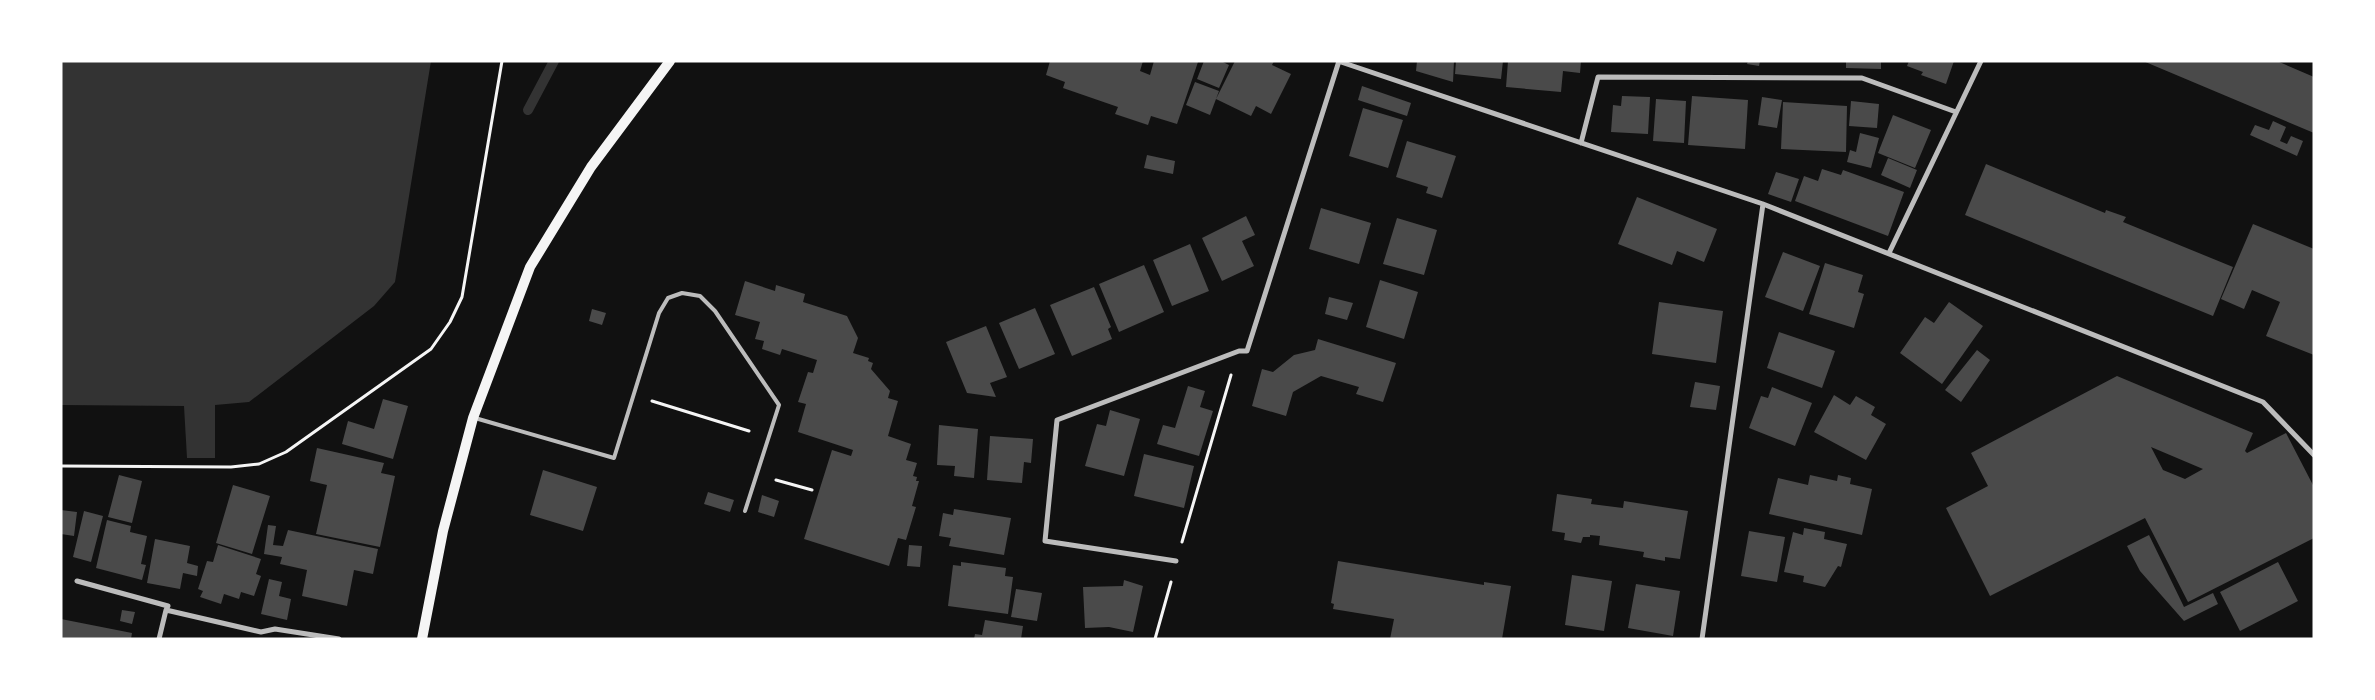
<svg xmlns="http://www.w3.org/2000/svg" width="2375" height="700" font-family="'Asap Condensed',sans-serif">
	<rect width="100%" height="100%" fill="#111"/>
	<!-- water -->
	<path fill="#333" d="M61,61H431L395,282L374,306L249,402L215,405V458H187L184,406L61,405Z"/>
	<g fill="none" stroke-linecap="round" stroke-linejoin="round">
		<!-- stream -->
		<path stroke="#333" stroke-width="10" d="M528,110L554,61"/>
	</g>
	<!-- building -->
	<path fill="#4a4a4a" fill-rule="evenodd" d="M1050,61H1143L1140,71L1150,75L1154,61L1198,62L1177,124L1151,116L1148,125L1115,114L1118,107L1063,88L1065,82L1046,75Z
		M1204,61H1221L1229,65L1219,88L1197,79Z
		M1235,61H1274L1272,65L1291,74L1271,114L1256,106L1251,116L1216,99Z
		M1417,61H1454L1453,82L1416,71Z
		M1456,61H1503L1501,79L1455,74Z
		M1508,61H1581L1580,73L1563,71L1561,92L1506,87Z
		M1748,61H1760L1759,66L1747,64Z
		M1846,61H1881V69L1846,68Z
		M1909,61H1954L1946,84L1921,75L1923,72L1907,66Z
		M2143,61H2277L2314,77V133Z
		M1195,82L1219,91L1210,115L1186,105Z
		M1362,86L1411,103L1407,116L1358,100Z
		M1622,96L1650,97L1648,134L1611,132L1613,105L1621,106Z
		M1692,96L1748,100L1745,149L1688,145Z
		M1762,97L1782,100L1777,128L1758,125Z
		M1656,99L1686,101L1684,143L1653,141Z
		M1851,101L1879,104L1877,128L1849,126Z
		M1783,102L1847,106L1846,152L1781,149Z
		M1363,108L1403,120L1388,168L1349,156Z
		M1893,115L1931,130L1915,168L1878,153Z
		M2273,121L2286,127L2280,141L2287,144L2291,136L2303,141L2297,156L2250,135L2255,125L2269,130Z
		M1860,133L1879,138L1871,168L1847,162L1850,150L1856,152Z
		M1407,141L1456,156L1442,198L1426,193L1428,187L1396,177Z
		M1147,155L1175,161L1173,174L1144,168Z
		M1888,158L1917,170L1910,188L1881,175Z
		M1986,164L2105,213L2106,210L2126,217L2123,222L2233,267L2213,316L1965,215Z
		M1822,169L1841,175L1843,170L1904,192L1888,236L1795,201L1804,176L1818,181Z
		M1776,172L1799,179L1791,202L1768,194Z
		M1637,197L1717,229L1704,262L1677,251L1672,265L1618,244Z
		M1321,208L1371,223L1359,264L1309,249Z
		M1246,216L1255,235L1242,241L1254,266L1222,281L1202,238Z
		M1397,218L1437,230L1424,275L1383,264Z
		M2253,224L2314,249V355L2266,336L2280,302L2252,290L2244,309L2221,299Z
		M1190,244L1209,291L1172,306L1153,260Z
		M1783,252L1820,266L1803,311L1765,297Z
		M1825,263L1863,275L1858,292L1864,294L1854,328L1809,314Z
		M1144,265L1164,312L1119,332L1099,284Z
		M1380,280L1418,292L1404,339L1366,327Z
		M745,281L775,291L776,285L805,294L803,302L847,316L858,338L853,353L869,358L868,361L873,363L871,369L890,391L888,398L898,401L888,436L911,444L906,460L917,463L913,476L917,477L916,481H919L912,506L916,507L906,540L898,538L889,566L804,539L832,450L851,456L853,450L798,432L806,404L798,402L808,372L813,373L817,360L782,349L780,355L762,349L764,341L755,339L760,322L735,315Z
		M1094,287L1111,327L1108,329L1112,339L1072,356L1050,305Z
		M1329,297L1353,303L1347,320L1325,314Z
		M1659,302L1723,311L1716,363L1652,354Z
		M1949,302L1983,326L1942,384L1900,353L1925,317L1934,323Z
		M1035,308L1055,354L1019,369L999,323Z
		M592,309L606,313L602,325L589,321Z
		M986,326L1007,377L990,383L996,397L967,393L946,342Z
		M1779,332L1835,351L1822,388L1767,368Z
		M1318,339L1396,363L1383,402L1356,394L1359,387L1321,376L1293,392L1286,416L1252,406L1262,369L1273,372L1294,355L1315,350Z
		M1977,350L1990,360L1961,402L1945,390Z
		M2117,376L2253,433L2245,451L2247,453L2286,433L2314,487V538L2188,602L2145,518L1990,596L1946,508L1988,486L1971,453ZM2151,447L2203,469L2185,479L2163,470Z
		M1695,382L1720,386L1716,410L1690,407Z
		M1188,386L1205,391L1200,407L1213,411L1199,456L1157,444L1163,425L1175,428Z
		M1772,387L1812,403L1795,446L1749,428L1761,396L1768,398Z
		M1834,395L1850,405L1856,396L1875,407L1871,415L1886,424L1866,460L1814,432Z
		M383,399L408,406L393,459L342,444L348,421L374,429Z
		M1110,410L1140,419L1124,476L1085,466L1097,424L1106,426Z
		M939,425L978,429L974,478L954,476L955,466L937,465Z
		M990,436L1033,439L1031,463L1024,462L1022,483L987,480Z
		M317,448L384,463L381,473L395,476L380,547L316,534L327,485L310,481Z
		M1144,454L1194,466L1184,508L1134,496Z
		M543,470L597,487L583,531L530,515Z
		M119,475L142,481L132,523L108,517Z
		M1810,475L1837,481L1838,475L1851,478L1850,484L1872,489L1862,535L1769,514L1778,478L1808,485Z
		M233,485L270,496L252,554L216,543Z
		M708,492L734,500L730,512L704,504Z
		M1557,494L1592,499L1591,504L1623,508L1624,501L1688,511L1680,559L1665,557V561L1643,557L1644,552L1599,545L1600,536L1590,535V537H1583L1581,543L1564,540L1565,533L1552,531Z
		M762,495L779,501L774,517L758,512Z
		M954,509L1011,518L1004,555L949,546L951,538L939,536L943,513L953,515Z
		M61,510L77,512L74,536L61,534Z
		M84,511L103,516L91,562L73,557Z
		M107,520L131,526L130,532L147,536L141,564L146,565L142,580L96,568Z
		M268,525L276,526L273,545L283,546L288,530L378,549L373,574L354,570L347,606L302,596L307,570L280,564L282,557L264,554Z
		M1804,528L1825,532L1824,539L1847,544L1841,567L1838,566L1825,587L1803,582L1804,576L1784,572L1793,532L1803,535Z
		M1749,531L1785,537L1777,582L1741,576Z
		M2149,535L2184,607L2213,593L2218,604L2184,621L2140,571L2127,546Z
		M155,539L190,546L187,563L198,566L197,576L183,573L180,589L147,583Z
		M218,545L261,559L256,574L261,576L254,596L241,592L239,599L224,594L221,604L200,597L203,591L198,589L207,561L213,562Z
		M909,545L922,546L920,567L907,566Z
		M1338,561L1484,585V582L1511,586L1502,639H1390L1394,619L1333,609L1334,604L1331,603Z
		M961,562L1006,568L1005,576L1013,577L1008,614L948,606L953,565L961,566Z
		M2278,562L2298,601L2240,631L2220,592Z
		M1572,575L1612,581L1604,631L1565,625Z
		M269,579L282,582L279,596L291,599L287,620L261,614Z
		M1124,580L1143,586L1133,632L1109,627L1085,628L1083,587L1123,586Z
		M1636,584L1680,591L1673,636L1628,628Z
		M1016,589L1042,593L1037,621L1011,617Z
		M122,610L135,612L132,624L120,621Z
		M61,619L132,633L131,639H61Z
		M985,620L1023,626L1021,639H974L975,634L982,635Z"/>
	<g fill="none" stroke-linecap="round" stroke-linejoin="round">
		<!-- path -->
		<path stroke="#f5f5f5" stroke-width="3" d="M652,401L749,431
			M61,466L231,467L259,464L286,452L431,349L450,322L462,297L502,61
			M776,480L812,490
			M1182,542L1231,375
			M1155,639L1171,582"/>
		<!-- service -->
		<path stroke="#bcbcbc" stroke-width="4" d="M475,418L614,458L659,313L668,298L682,293L700,296L715,311L779,405L745,511"/>
		<!-- minor -->
		<path stroke="#bcbcbc" stroke-width="5" d="M1338,61L1763,204L2263,402L2314,455
			M1581,143L1598,77L1862,78L1956,112
			M1889,253L1981,61
			M1176,561L1045,541L1057,420L1239,351H1247L1339,61
			M77,581L168,606L166,610L261,632L275,629L339,639
			M159,639L166,610
			M1702,639L1763,204"/>
		<!-- secondary -->
		<path stroke="#f5f5f5" stroke-width="10" d="M422,639L443,531L473,418L530,267L591,167L670,61"/>
	</g>
	<!-- border -->
	<rect width="2375" height="700" fill="none" stroke="#ffffff" stroke-width="125"/>
</svg>
